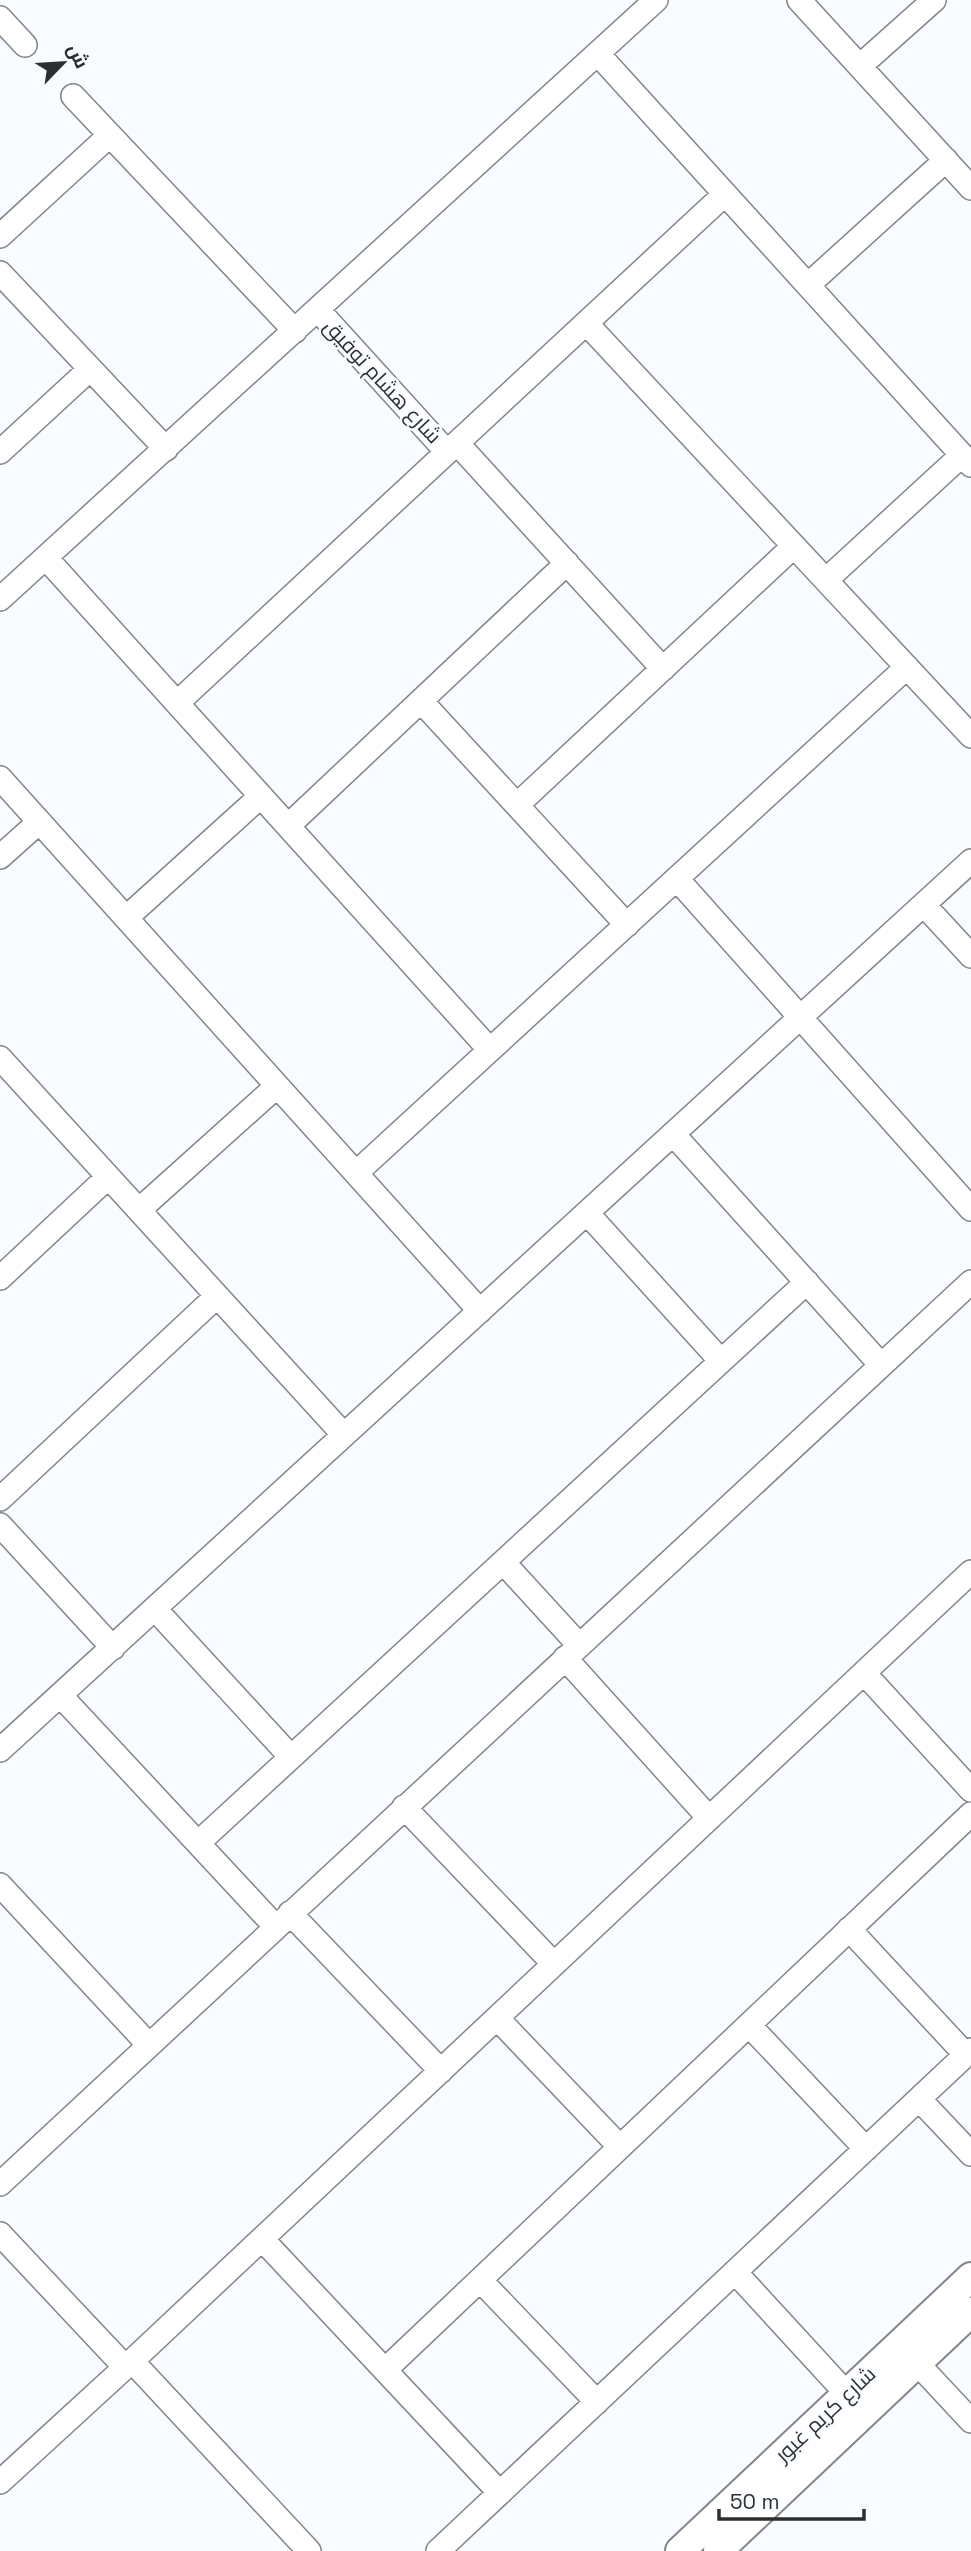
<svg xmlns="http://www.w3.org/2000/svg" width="971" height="2551" font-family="'Space Grotesk',Cairo,sans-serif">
	<rect width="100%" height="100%" fill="#f8fbff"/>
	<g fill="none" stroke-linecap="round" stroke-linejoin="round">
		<!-- minor casing -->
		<g stroke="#838588" stroke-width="26">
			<path id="minor" d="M799,0L971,188
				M0,18L25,45
				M598,54L971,465
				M860,66L934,0
				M73,96L295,331
				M0,236L110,135
				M0,273L166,449
				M808,285L946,160
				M318,310L447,452
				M586,323L971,736
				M457,443L663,669
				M0,452L90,369
				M46,558L490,1050
				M826,580L962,455
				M0,599L656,0
				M421,701L627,925
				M177,703L725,194
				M0,778L480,1311
				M517,805L794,546
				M288,826L567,563
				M0,857L39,822
				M677,879L971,1209
				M924,905L971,956
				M126,918L261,796
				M0,1058L344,1435
				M673,1134L881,1365
				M356,1173L907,667
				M139,1210L277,1086
				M587,1213L721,1361
				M0,1278L108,1177
				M0,1499L217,1296
				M0,1525L113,1648
				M503,1562L579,1645
				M155,1609L291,1757
				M565,1658L709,1818
				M864,1673L971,1790
				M60,1695L275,1926
				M0,1750L971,861
				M404,1807L554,1964
				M198,1843L807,1282
				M0,1885L149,2045
				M290,1913L441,2071
				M849,1929L966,2055
				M497,2018L620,2147
				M749,2025L866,2149
				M919,2099L971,2154
				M0,2184L971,1282
				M0,2234L125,2367
				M262,2239L500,2493
				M735,2272L847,2394
				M480,2280L597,2402
				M132,2361L309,2551
				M917,2363L971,2421
				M385,2370L971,1814
				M0,2482L132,2361L971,1572
				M438,2551L971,2050"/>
		</g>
		<!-- tertiary casing -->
		<g stroke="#838588" stroke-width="32">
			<path id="tertiary" d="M680,2551L971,2277
				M718,2551L971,2312"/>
		</g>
		<!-- minor -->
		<use href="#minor" stroke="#fff" stroke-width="23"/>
		<!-- tertiary -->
		<use href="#tertiary" stroke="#fff" stroke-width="28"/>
	</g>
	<g text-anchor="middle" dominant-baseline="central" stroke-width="5" stroke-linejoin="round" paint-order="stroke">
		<!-- street labels -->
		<g font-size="21" fill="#2d2e2f" stroke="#f8fbff">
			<text transform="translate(383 381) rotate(47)">شارع هشام توفيق</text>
			<text transform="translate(825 2414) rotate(-43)">شارع كريم غبور</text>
		</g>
	</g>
	<!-- north arrow -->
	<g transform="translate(63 63) rotate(65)" stroke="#f8fbff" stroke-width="5" paint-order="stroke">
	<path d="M0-5L12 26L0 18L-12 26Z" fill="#2d2e2f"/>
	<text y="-10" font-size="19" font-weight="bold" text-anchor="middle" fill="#2d2e2f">ش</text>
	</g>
	<!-- scale -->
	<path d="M719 2509v10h145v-10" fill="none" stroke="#2d2e2f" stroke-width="3.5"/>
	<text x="730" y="2509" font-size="21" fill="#2d2e2f" stroke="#f8fbff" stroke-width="5" paint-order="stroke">50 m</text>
</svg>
